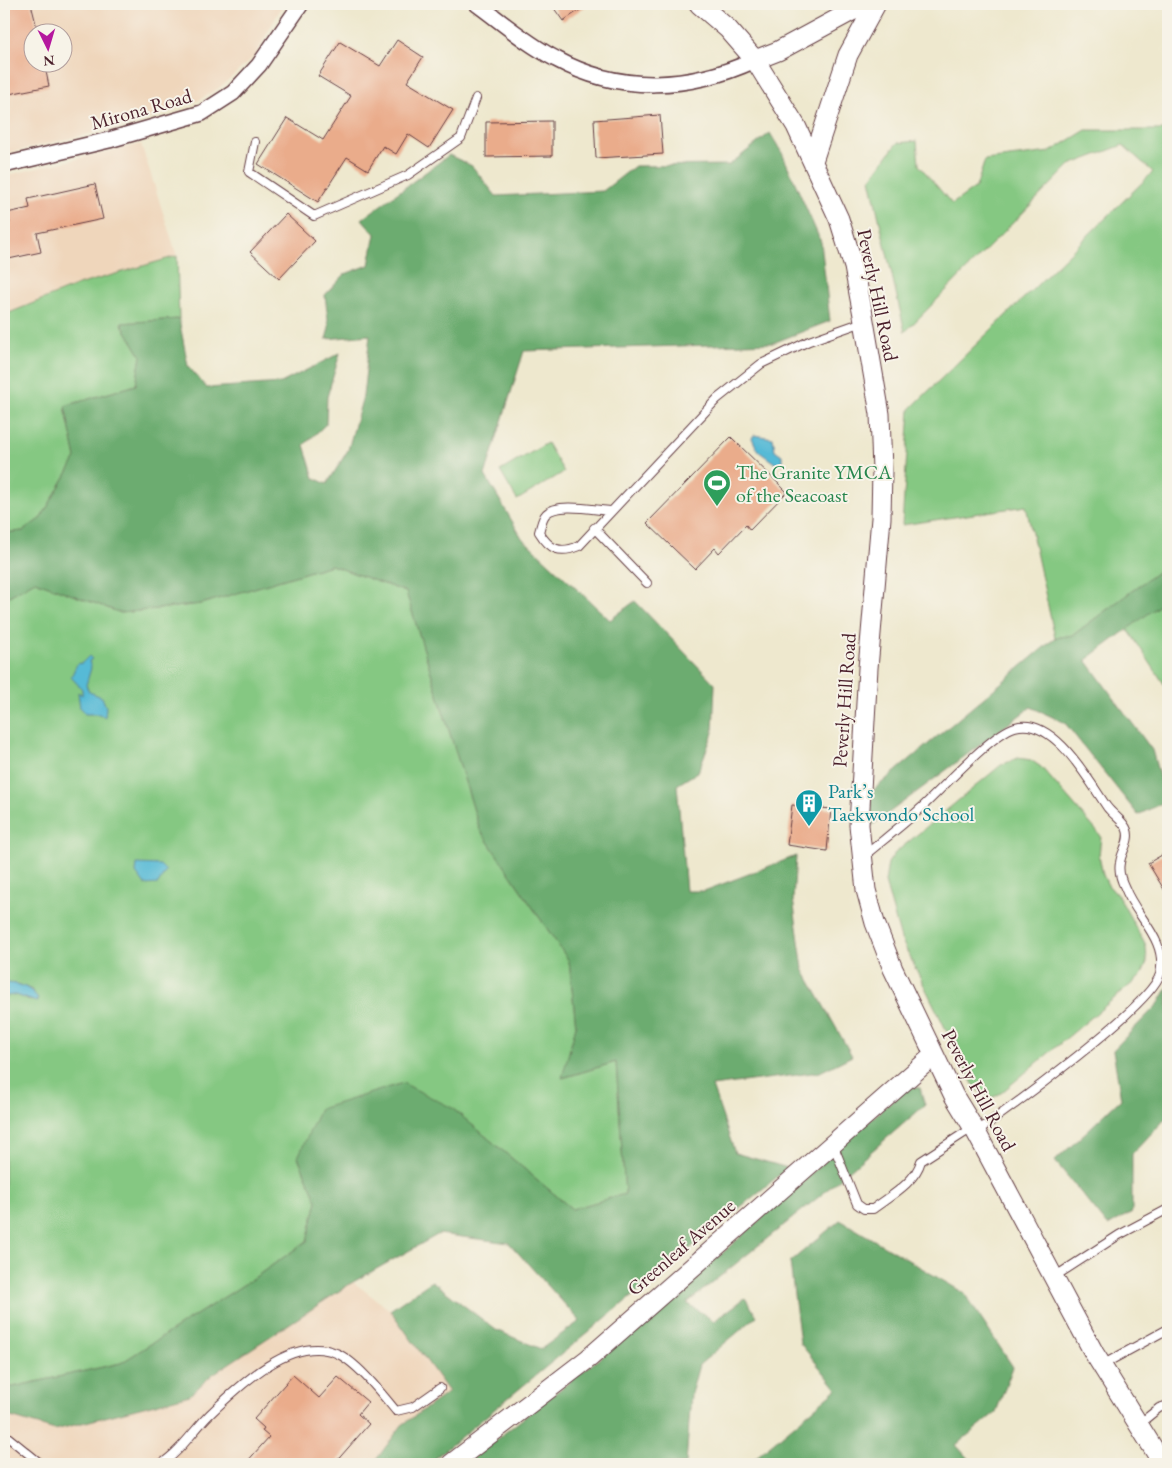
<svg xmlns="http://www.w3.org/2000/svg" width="1172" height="1468" font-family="'EB Garamond',serif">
	<rect width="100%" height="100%" fill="#f7f3e8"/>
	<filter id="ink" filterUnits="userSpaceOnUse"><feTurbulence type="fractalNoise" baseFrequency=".02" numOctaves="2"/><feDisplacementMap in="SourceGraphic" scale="10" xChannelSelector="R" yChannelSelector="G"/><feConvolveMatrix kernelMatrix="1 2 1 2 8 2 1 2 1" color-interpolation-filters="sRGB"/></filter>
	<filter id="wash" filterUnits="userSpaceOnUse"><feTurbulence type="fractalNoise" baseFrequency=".0096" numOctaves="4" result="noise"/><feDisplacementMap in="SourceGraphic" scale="20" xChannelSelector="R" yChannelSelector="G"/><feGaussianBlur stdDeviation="1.12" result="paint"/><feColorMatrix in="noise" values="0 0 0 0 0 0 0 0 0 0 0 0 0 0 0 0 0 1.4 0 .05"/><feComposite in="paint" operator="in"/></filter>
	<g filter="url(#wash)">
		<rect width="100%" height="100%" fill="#eee8ce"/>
		<!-- built -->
		<path fill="#efd6bb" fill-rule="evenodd" d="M4,4H283L255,56L219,88L199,100L139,122L4,154ZM32,32H62V62H32Z
			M141,144L177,256L78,285L4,315V176Z
			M353,1282L390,1310L449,1392L402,1425L373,1464H4V1415L55,1430L190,1395L213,1374Z"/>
		<!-- green -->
		<path fill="#85c882" stroke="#687456" d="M1086,130H1168V564L1073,635L1055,638L1026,506L902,525L910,409L1153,172L1123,145L1070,165L905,332L870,179L897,143L917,141L919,165L952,204L976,187L985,160L1050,152Z
			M177,256L179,319L121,323L141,356L136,385L65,406L76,458L41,518L23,531L4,533V315L78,285Z
			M547,443L564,472L517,500L500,471Z
			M331,565L406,592L480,830L569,961L576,1026L563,1078L616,1062L625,1194L572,1209L452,1108L298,1157L317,1201L307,1241L254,1278L121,1363L4,1389V996L16,995L32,1001V990L18,984L4,983V599L35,581L121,613L201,604Z
			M1168,599V690L1127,628Z
			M1018,758L1031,760L1041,767L1101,836L1099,856L1103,875L1108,885L1119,897L1146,946L1147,962L1141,976L1001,1093L994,1097H985L973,1084L901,939L885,882L888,863L895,853L1001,765Z"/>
		<!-- forest -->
		<path fill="#6cac70" stroke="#5b664e" d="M770,133L782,153L821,242L830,321L773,343L524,351L485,475L522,538L610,620L635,601L715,684L713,733L698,772L677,785L686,891H704L796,856L793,899L803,969L852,1056L820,1072L712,1086L735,1153L788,1168L428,1464H373L402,1425L449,1392L390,1310L432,1281L496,1330L541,1349L580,1321L509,1243L439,1234L353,1282L213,1374L190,1395L55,1430L4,1415V1389L121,1363L254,1278L307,1241L317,1201L298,1157L320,1109L403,1083L452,1108L572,1209L625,1194L616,1062L562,1078L576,1026L569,961L480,830L406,592L331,565L201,604L121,613L35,581L4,599V533L23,531L41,518L76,458L65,406L136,385L141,356L121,323L179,319L188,366L207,388L281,383L340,353L327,397L326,424L304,445L314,478L327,484L348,450L363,396L370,335L326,339L329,328L325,295L345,274L369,265L375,234L362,219L449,155L472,166L496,196L603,191L635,166L729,165Z
			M1168,564V599L1086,660L1152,750L1166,801L1138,815L1065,723L1031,707L871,826L872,791L1055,638L1073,635Z
			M1168,987V1116L1132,1154V1212L1108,1226L1055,1161L1121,1099L1113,1050L1159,1003Z
			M908,1086L920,1088L925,1105L820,1196L687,1303L714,1321L745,1298L757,1316L699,1365L691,1394L686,1464H465L647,1321Z
			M840,1220L964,1293L1013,1367L996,1412L956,1445L973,1464H748L837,1389L800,1343L790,1262Z"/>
		<!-- water -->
		<path fill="#57bad6" stroke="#506c80" d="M754,435L773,438L775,450L782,455V463L776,464L758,451L752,438Z
			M89,656L92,659L89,661L91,668L86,685L89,692L102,697L106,707L105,717L99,714H85L80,708L78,692L82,695V689L71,677L77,664L82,663Z
			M137,864L160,865L166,871L158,884L145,885L136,873Z
			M4,983C18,983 29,986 38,998L36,1002L16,995L4,996Z"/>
		<g id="blocks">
			<!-- building -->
			<path fill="#eaac8b" d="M4,4H31L38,32H32V62H44L49,86L4,95Z
				M551,4H589L563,21Z
				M397,40L423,57L407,82L453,110L429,148L408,134L396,154L383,146L368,170L347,157L318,202L258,164L287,118L323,140L351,96L318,76L340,42L380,66Z
				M660,115L663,154L596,158L594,120Z
				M552,121V156L486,157V122Z
				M95,184L103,219L37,233L41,252L4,260V224L10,223L7,213L30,208L28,199Z
				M286,214L315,241L279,279L250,252Z
				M731,437L787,492L750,530L746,525L719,553L715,548L695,569L647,523Z
				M792,805L831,809L827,851L787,845Z
				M1162,855L1168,866V896L1148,863Z
				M293,1375L319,1398L338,1377L368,1402L358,1414L369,1424L334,1464H245L269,1437L262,1431L264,1428L254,1419Z"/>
		</g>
	</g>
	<g filter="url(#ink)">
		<use href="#blocks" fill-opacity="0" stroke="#633d43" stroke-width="1"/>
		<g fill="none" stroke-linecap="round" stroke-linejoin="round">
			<!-- service casing -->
			<g stroke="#633d43" stroke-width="10">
				<path id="service" d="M255,142L249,172L314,216L408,175L461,138L476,98
					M610,511C595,510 557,502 546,514C542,518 541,526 539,532C550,550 560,554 579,546L717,399L761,364L809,341L863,322
					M594,528L647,583
					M865,855C883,840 903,825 920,809C941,790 991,734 1015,727C1054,716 1089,781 1107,807C1113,815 1124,821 1127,830C1131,841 1121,852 1120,863C1118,872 1121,880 1125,888C1136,917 1168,940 1160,974C1151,1006 1009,1109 976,1132
					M833,1144L857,1204L864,1209H873C890,1196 915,1183 921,1161L972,1128
					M1054,1277L1119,1235L1168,1209
					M1102,1365L1168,1329
					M1138,1425L1159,1408L1168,1405
					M4,1434L41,1464
					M161,1464C180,1452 193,1431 209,1415C238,1387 292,1334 336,1353C356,1361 382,1394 396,1411L413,1407L440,1388"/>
			</g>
			<!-- minor casing -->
			<g stroke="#633d43" stroke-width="18">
				<path id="minor" d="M477,4C503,23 527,44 556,59C620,94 690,90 755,60
					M4,165L109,140L202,113L233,93L259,65L301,4"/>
			</g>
			<!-- tertiary casing -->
			<g stroke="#633d43" stroke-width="21">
				<path id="tertiary" d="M699,4L728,29L755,60L796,126L839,219L854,267L863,315L880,414L882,470L881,518L868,668L859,825L866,890L875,923L893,969L954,1096L976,1132L1094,1353L1163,1464
					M755,60L778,51L865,4
					M813,161L848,55L876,4
					M451,1464L589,1358L933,1056"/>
			</g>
			<!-- service -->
			<use href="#service" stroke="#fff" stroke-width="8"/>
			<!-- minor -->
			<use href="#minor" stroke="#fff" stroke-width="15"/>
			<!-- tertiary -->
			<use href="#tertiary" stroke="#fff" stroke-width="19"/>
		</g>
	</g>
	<!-- icons -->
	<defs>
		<g id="stadium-pin" transform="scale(1.4375)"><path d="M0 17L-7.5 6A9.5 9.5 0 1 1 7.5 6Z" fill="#2e9e5b" stroke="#f7f3e8"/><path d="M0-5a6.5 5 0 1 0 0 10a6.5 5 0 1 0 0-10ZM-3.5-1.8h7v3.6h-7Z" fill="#fff"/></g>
		<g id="building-pin" transform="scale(1.4375)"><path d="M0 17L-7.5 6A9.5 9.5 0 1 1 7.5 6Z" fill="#0f9aa8" stroke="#f7f3e8"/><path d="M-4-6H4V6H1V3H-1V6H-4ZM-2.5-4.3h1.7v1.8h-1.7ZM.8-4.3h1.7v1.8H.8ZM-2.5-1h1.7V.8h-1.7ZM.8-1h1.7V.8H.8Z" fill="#fff"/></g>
	</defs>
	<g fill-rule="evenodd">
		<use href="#stadium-pin" x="717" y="483"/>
		<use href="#building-pin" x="809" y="803"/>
	</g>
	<g text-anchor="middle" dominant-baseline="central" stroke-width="4" stroke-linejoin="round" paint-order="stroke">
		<!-- street labels -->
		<g font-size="20" fill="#4a1f2b" stroke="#f7f3e8">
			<text transform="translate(141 109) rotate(-16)">Mirona Road</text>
			<text transform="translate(878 295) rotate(78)">Peverly Hill Road</text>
			<text transform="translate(844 700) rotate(-86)">Peverly Hill Road</text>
			<text transform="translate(979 1090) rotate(62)">Peverly Hill Road</text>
			<text transform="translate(681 1247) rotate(-41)">Greenleaf Avenue</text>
		</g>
		<!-- leisure labels -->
		<g font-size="20" fill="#27864d" stroke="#f7f3e8" text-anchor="start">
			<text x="736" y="472">The Granite YMCA<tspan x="736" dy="23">of the Seacoast</tspan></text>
		</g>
		<!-- culture labels -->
		<g font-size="20" fill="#0d838f" stroke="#f7f3e8" text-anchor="start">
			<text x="828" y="791">Park’s<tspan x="828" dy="23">Taekwondo School</tspan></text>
		</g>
	</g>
	<!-- margin -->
	<rect width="1172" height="1468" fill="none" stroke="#f7f3e8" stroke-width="20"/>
	<!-- north arrow -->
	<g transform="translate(48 48) rotate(175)"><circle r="24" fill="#f7f3e8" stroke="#b29e9c"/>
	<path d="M0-4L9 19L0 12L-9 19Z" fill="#b5179e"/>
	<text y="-8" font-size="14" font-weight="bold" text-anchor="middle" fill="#4a1f2b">N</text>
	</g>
</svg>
